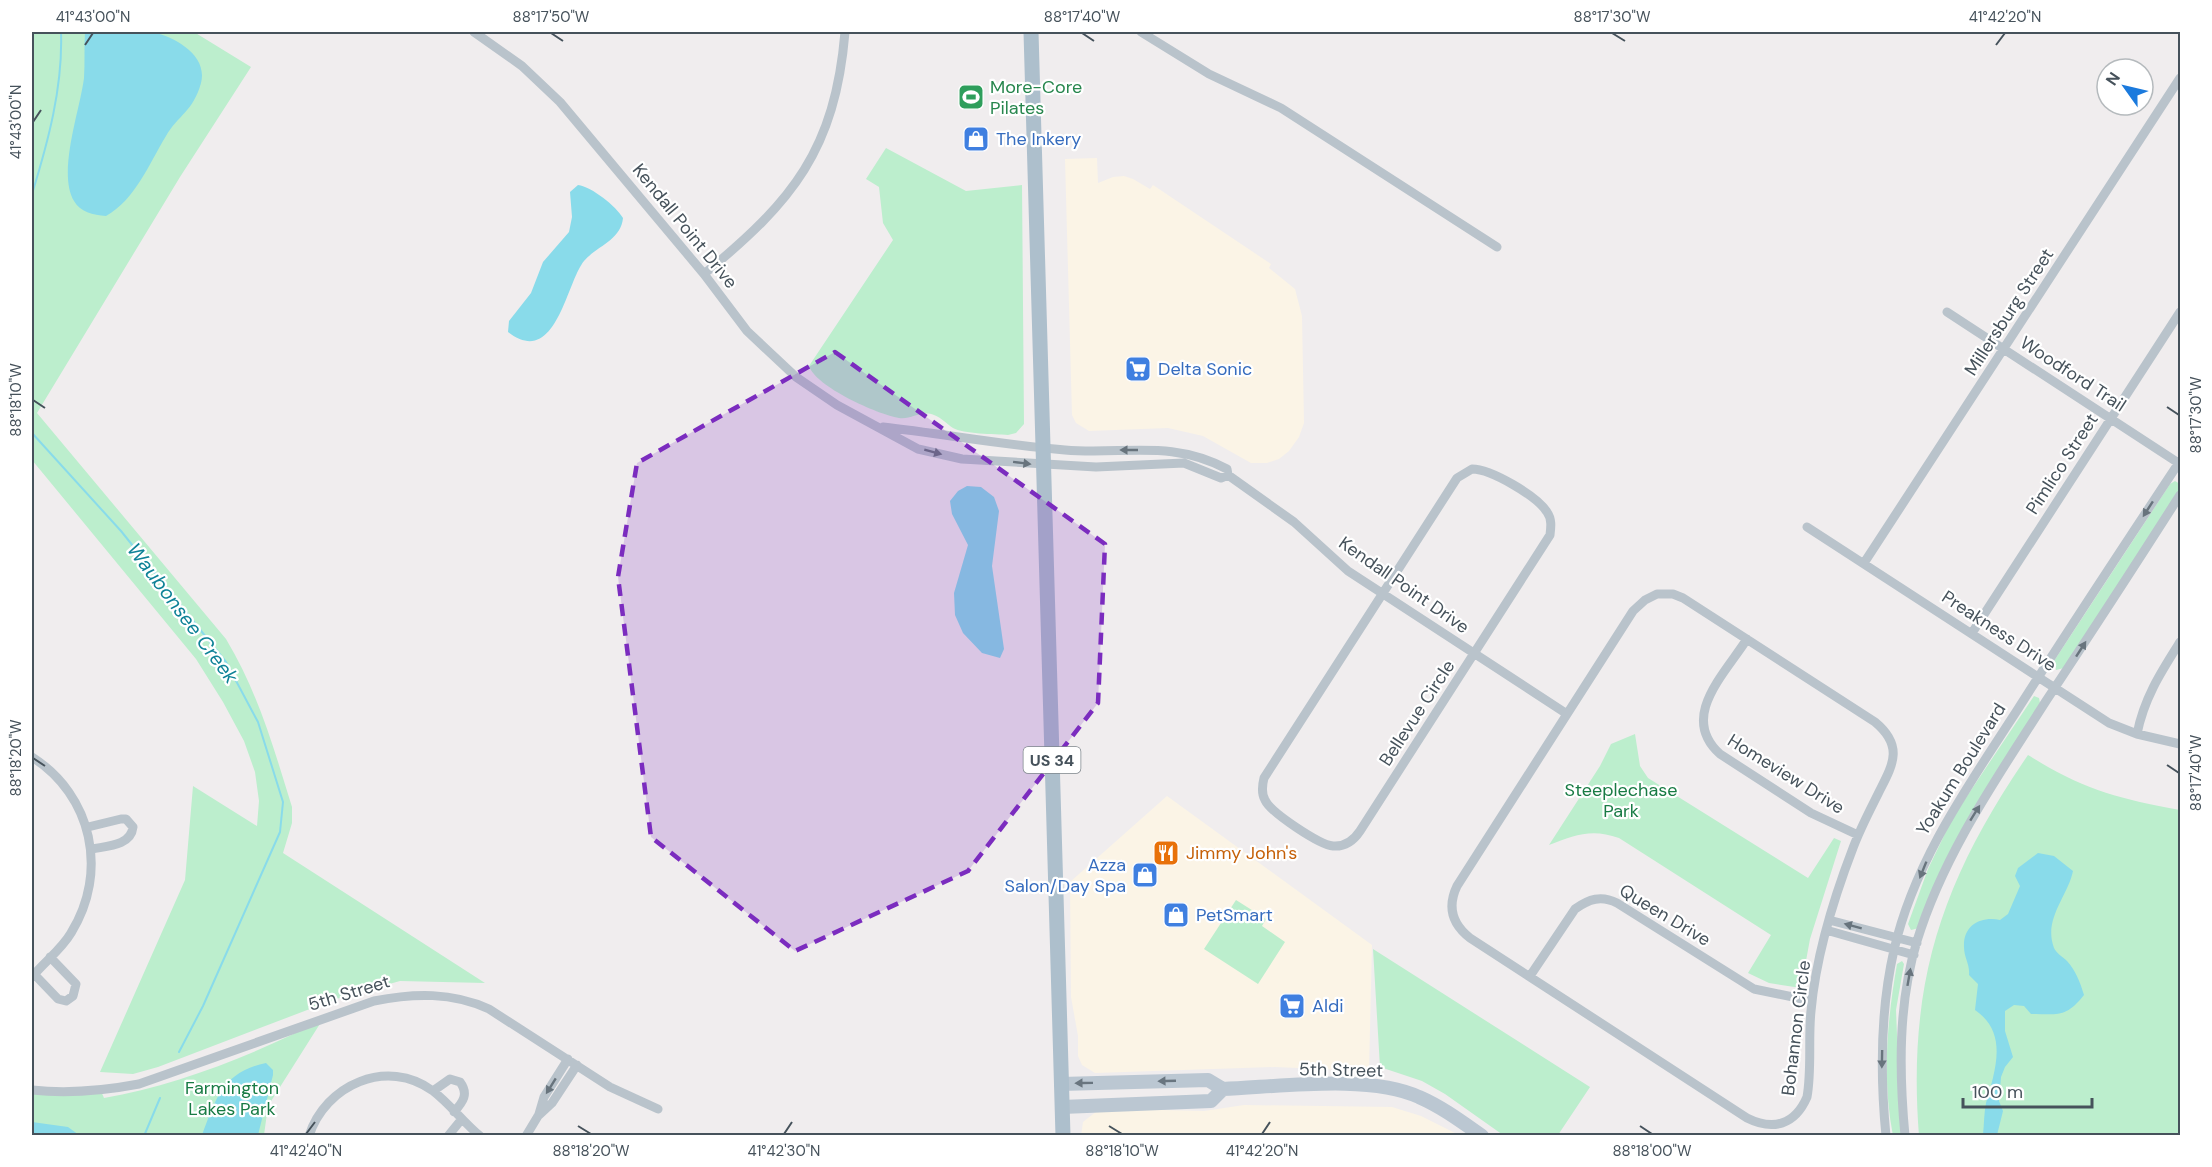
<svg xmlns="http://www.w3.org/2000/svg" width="2212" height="1167" font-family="'DM Sans',sans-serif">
	<rect width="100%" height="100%" fill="#f0edee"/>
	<!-- commercial -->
	<path fill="#fbf4e6" d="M1097,158L1098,183L1113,177L1124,176L1133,179L1150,189L1153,185L1271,264L1269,268L1295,289L1302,316L1304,423L1299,437L1289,451L1279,459L1267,463H1251L1203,436L1168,428L1089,431L1076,423L1072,415L1065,159Z
		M1167,796L1372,945L1369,1071L1275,1067L1095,1073L1082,1065L1078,1056V1036L1071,997L1070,882Z
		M1244,1105L1392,1107L1421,1116L1459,1135L1081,1136L1083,1122L1097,1111L1120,1109L1204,1111Z"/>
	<!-- green -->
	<path fill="#bceecd" d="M32,32H194L251,67L180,177L37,413L226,639C258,692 274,749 292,807V823L283,853L485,983L400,981L336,999L158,1067L133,1074L100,1072L185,880L193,786L257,826L259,801L255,772L244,741L223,702L196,659L32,460Z
		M886,148L966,191L1022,185L1024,424L1016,433L1008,435C995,434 963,434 953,428C947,424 942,418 934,415C921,410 911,420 899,418C877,414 816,387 809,366L893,240L883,223L879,187L866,179Z
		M2175,481L2180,484V490L2064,668L2056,670L2054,661L2170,484Z
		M2034,696L2039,698L2040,703C1993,779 1948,842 1919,928L1911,930L1908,924L1928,869L1953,817Z
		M1635,734L1640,766L1648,778L1808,878L1834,838L1841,841L1810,939L1801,988L1769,983L1748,973L1771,935L1619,838C1592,828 1574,835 1549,845L1600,766L1611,744Z
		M2028,755C2084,790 2116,798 2180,810V1135L1919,1136C1907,983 1942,880 2028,755Z
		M1236,900L1266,919L1262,926L1285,942L1258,984L1204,949Z
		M1373,949L1590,1087L1558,1135H1503L1445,1094L1422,1081L1380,1067Z
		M1902,961L1904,964L1896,1010L1901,1135L1893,1136C1882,1078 1887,1022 1897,964Z
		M323,1019L268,1106L264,1135H32V1090L101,1091L104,1098C175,1086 259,1053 323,1019Z"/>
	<!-- water -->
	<path fill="#89dbea" d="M85,32C101,30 138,28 153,32C177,38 208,56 201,83C193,112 178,115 166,136C149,164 135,200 106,216C93,215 80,212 74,201C57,173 80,110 84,78C85,63 84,47 85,32Z
		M578,185C592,187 616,206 623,218C621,240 597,246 584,261C566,283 556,369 508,332L509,321L531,293L543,262L569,232L572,217L570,192Z
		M967,486L981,487L994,497L999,511L992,566L1004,649L1000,658L982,653L963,633L955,615L954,593L968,545L952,514L950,501L958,491Z
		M2038,853L2054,856L2073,871C2068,896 2043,919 2054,948C2056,953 2063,957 2067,961C2076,971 2080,982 2084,995C2066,1018 2058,1014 2031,1014L2024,1006L2014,1005L2005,1011V1031L2013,1057L2005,1067L2001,1077L1999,1101L2003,1111L1997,1135H1983C1984,1125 1984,1113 1986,1103C1995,1071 2009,1033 1975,1010L1978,984L1969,975C1970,964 1964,958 1964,947C1963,925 1981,916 2000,920L2008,914L2020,886L2015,876L2018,868Z
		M266,1063L273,1070V1075L258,1135H202C216,1098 223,1072 266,1063Z
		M32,1122L68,1127L79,1135H32Z"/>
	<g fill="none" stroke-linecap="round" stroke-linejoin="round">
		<!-- stream -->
		<path stroke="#89dbea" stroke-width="2" d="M32,194C48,142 63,87 61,32
			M32,433L121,531L226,662L258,722L283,802L280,832L203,1006L179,1052
			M144,1136L160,1098"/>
		<!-- street -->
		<path stroke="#b9c3cb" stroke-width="9" d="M474,32L522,66L560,102L704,274L747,331L796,377L837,405L918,449L962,459L1096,467L1184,463L1221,478L1228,475
			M1141,32L1209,74L1281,108L1497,247
			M704,274C793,201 835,150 845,32
			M1947,312L2180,464
			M883,427C944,434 1004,445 1065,450C1124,455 1171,439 1227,469L1228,475L1294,522L1348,571L1567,714
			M1472,469C1491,469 1537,496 1547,512C1552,519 1551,527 1550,535L1360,831C1354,840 1345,847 1333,846C1320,845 1271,813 1265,800C1261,793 1262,786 1264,778L1457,478Z
			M1807,527L2109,723L2137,734L2180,744
			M1864,563L2180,78
			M1657,594H1673L1683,598L1875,722C1905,747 1892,766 1878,794C1869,812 1860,829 1853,848C1833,900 1816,955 1811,1011C1808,1039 1812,1069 1807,1097C1795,1125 1773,1131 1747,1118L1470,938C1452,924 1447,907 1457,886L1633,611L1645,600Z
			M1972,633L2180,312
			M1747,639C1724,675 1679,717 1720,754L1811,813L1858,835
			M2137,734C2144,698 2161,672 2180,642
			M32,757C92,795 109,872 71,933C61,950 44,962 32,977
			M88,827L121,819H126L133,827C131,846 106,846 92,849
			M1829,920L1917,943
			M1826,930L1914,955
			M34,974L58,999L66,1001L73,996L76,984L50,957
			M1530,976L1575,909C1589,899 1601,895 1617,903L1754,989L1812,1001
			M32,1090C69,1094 102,1091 139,1084L374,1001C414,993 452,992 489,1009L610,1087L658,1109
			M433,1091L450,1079L460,1082C469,1094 463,1102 454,1112
			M539,1114L544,1097L568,1059
			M309,1136C325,1085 387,1057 433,1091C450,1104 463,1122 480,1136
			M448,1136L461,1120
			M526,1136L538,1116L552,1103L577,1065
			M1886,1136C1880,1074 1880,1011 1894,950C1914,862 1968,786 2016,712C2070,627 2125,544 2180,461
			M1905,1136C1899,1072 1898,1003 1917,941C1944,853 1997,778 2046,701C2091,633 2136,564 2180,495"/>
		<!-- secondary -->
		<path stroke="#bbc7d2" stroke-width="14" d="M1061,1084L1208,1080L1223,1089C1277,1087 1370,1074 1419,1097C1442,1107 1462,1122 1482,1136
			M1062,1107L1211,1101L1223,1089"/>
		<!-- primary -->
		<path stroke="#adbfcc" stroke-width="15" d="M1031,32L1063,1136"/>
	</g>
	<!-- one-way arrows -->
	<defs><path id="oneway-solid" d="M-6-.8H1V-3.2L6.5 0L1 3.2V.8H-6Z" transform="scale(1.5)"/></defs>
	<g fill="#68747d">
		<use href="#oneway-solid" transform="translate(1129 450) rotate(180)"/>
		<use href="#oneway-solid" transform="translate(933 452) rotate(15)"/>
		<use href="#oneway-solid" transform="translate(1022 463) rotate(7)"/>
		<use href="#oneway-solid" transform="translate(2148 509) rotate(123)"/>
		<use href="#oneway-solid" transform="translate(2081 649) rotate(-57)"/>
		<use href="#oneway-solid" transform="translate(1975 813) rotate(-58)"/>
		<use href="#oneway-solid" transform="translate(1923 870) rotate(112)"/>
		<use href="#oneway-solid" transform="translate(1853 926) rotate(-165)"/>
		<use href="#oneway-solid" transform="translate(1909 977) rotate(-80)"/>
		<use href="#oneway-solid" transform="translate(1882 1059) rotate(91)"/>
		<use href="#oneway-solid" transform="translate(551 1086) rotate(122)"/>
	</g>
	<g fill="#69757f">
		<use href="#oneway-solid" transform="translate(1167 1081) rotate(178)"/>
		<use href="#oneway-solid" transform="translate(1084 1083) rotate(179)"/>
	</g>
	<!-- marked area -->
	<path fill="#7b2cbf" fill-opacity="0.2" stroke="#7b2cbf" stroke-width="4.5" stroke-dasharray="12 8" stroke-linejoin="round" d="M835,352L1105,544L1098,703L968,871L795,951L651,837L618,577L637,463Z"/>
	<!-- ticks -->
	<path fill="none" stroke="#46525b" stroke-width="2" d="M551,33L563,41M1082,33L1094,41M1612,33L1625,41M85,45L93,33M1996,45L2005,33M33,122L41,110M33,400L45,408M2167,407L2179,415M33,758L45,766M2167,765L2179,773M578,1126L591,1134M1109,1126L1122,1134M1640,1126L1652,1134M306,1134L315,1122M784,1134L792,1122M1262,1134L1270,1122"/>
	<!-- icons -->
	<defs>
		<g id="stadium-square" transform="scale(1.35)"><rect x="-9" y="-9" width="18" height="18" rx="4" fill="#2e9e5b" stroke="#fff"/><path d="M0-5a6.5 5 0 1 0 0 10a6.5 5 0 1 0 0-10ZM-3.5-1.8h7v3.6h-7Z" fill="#fff"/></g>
		<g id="shop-square" transform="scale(1.35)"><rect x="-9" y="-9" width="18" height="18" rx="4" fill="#3f7fe0" stroke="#fff"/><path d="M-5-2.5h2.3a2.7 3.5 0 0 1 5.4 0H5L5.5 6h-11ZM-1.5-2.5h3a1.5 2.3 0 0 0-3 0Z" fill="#fff"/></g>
		<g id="supermarket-square" transform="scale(1.35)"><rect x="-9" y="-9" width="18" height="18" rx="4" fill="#3f7fe0" stroke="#fff"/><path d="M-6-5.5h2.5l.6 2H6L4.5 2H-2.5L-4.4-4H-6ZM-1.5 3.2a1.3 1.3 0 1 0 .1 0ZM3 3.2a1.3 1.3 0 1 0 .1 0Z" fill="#fff"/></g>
		<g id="restaurant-square" transform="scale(1.35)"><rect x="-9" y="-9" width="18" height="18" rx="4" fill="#e8710a" stroke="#fff"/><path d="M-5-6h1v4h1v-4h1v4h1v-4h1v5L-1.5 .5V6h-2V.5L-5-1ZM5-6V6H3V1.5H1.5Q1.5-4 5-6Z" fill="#fff"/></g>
	</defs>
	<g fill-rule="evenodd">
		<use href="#stadium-square" x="971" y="97"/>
		<use href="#shop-square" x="976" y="139"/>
		<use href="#supermarket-square" x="1138" y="369"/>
		<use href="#restaurant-square" x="1166" y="853"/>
		<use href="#shop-square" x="1145" y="875"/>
		<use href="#shop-square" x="1176" y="915"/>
		<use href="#supermarket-square" x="1292" y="1006"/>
	</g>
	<g text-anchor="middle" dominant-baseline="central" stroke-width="4.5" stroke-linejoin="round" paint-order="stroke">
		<!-- shield labels -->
		<rect fill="#fff" stroke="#7e868c" stroke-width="1.5" x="1023.5" y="747" width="57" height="26" rx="4.5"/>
		<g font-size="16" font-weight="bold" fill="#46525b">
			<text x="1052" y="760">US 34</text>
		</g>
		<!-- leisure labels -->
		<g font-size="18" fill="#27864d" stroke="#fff" text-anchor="start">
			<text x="990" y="87">More-Core<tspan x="990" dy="21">Pilates</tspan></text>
		</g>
		<!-- shop labels -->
		<g font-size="18" fill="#366cbe" stroke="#fff" text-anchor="start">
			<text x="996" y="139">The Inkery</text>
			<text x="1158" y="369">Delta Sonic</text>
			<text x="1126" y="865" text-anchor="end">Azza<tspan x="1126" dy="21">Salon/Day Spa</tspan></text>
			<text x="1196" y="915">PetSmart</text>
			<text x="1312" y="1006">Aldi</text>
		</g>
		<!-- street labels -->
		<g font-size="18" fill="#46525b" stroke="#fff">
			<text transform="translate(685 226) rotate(51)">Kendall Point Drive</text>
			<text transform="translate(2009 312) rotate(-57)">Millersburg Street</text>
			<text transform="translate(2073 374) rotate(33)">Woodford Trail</text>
			<text transform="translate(2062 464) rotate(-57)">Pimlico Street</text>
			<text transform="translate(1404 585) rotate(35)">Kendall Point Drive</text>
			<text transform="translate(1999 631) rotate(33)">Preakness Drive</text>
			<text transform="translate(1417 713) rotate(-57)">Bellevue Circle</text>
			<text transform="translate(1961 769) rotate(-58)">Yoakum Boulevard</text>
			<text transform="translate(1786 774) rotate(32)">Homeview Drive</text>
			<text transform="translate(1665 915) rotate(31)">Queen Drive</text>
			<text transform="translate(349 993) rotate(-17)">5th Street</text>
			<text transform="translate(1796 1028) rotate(-83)">Bohannon Circle</text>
			<text transform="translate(1341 1070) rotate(1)">5th Street</text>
		</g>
		<!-- park labels -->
		<g font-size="18" fill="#187b44" stroke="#fff">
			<text x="1621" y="790">Steeplechase<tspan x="1621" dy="21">Park</tspan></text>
			<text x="232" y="1088">Farmington<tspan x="232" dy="21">Lakes Park</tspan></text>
		</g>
		<!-- food labels -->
		<g font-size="18" fill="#c56008" stroke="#fff" text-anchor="start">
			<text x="1186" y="853">Jimmy John's</text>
		</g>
		<!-- water labels -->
		<g font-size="20" font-style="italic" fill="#0e8297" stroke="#fff">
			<text transform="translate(183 613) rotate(53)">Waubonsee Creek</text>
		</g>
	</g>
	<!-- border -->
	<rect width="2212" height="1167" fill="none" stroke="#ffffff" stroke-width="66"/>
	<!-- north arrow -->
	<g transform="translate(2125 87) rotate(304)"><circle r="28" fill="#ffffff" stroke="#b5babd" stroke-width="1.5"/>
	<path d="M0-4.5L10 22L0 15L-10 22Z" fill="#1b7add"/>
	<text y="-9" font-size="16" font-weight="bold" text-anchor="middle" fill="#46525b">N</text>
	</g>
	<!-- scale -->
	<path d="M1963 1098v9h129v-9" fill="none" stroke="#46525b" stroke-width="3"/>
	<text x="1972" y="1098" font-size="18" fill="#46525b" stroke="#ffffff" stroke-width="4.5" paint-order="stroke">100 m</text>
	<rect x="33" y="33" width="2146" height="1101" fill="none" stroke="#46525b" stroke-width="2"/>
	<g font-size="15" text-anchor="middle" fill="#46525b">
		<text x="93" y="22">41°43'00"N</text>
		<text x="551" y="22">88°17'50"W</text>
		<text x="1082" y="22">88°17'40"W</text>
		<text x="1612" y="22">88°17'30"W</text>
		<text x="2005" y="22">41°42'20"N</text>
		<text transform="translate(16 122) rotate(-90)" y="5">41°43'00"N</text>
		<text transform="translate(16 400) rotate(-90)" y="5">88°18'10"W</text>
		<text transform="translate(2196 415) rotate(-90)" y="5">88°17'30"W</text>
		<text transform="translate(16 758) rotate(-90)" y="5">88°18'20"W</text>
		<text transform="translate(2196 773) rotate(-90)" y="5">88°17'40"W</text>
		<text x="306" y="1156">41°42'40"N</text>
		<text x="591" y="1156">88°18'20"W</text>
		<text x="784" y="1156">41°42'30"N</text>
		<text x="1122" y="1156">88°18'10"W</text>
		<text x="1262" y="1156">41°42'20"N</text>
		<text x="1652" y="1156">88°18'00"W</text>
	</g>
</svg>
